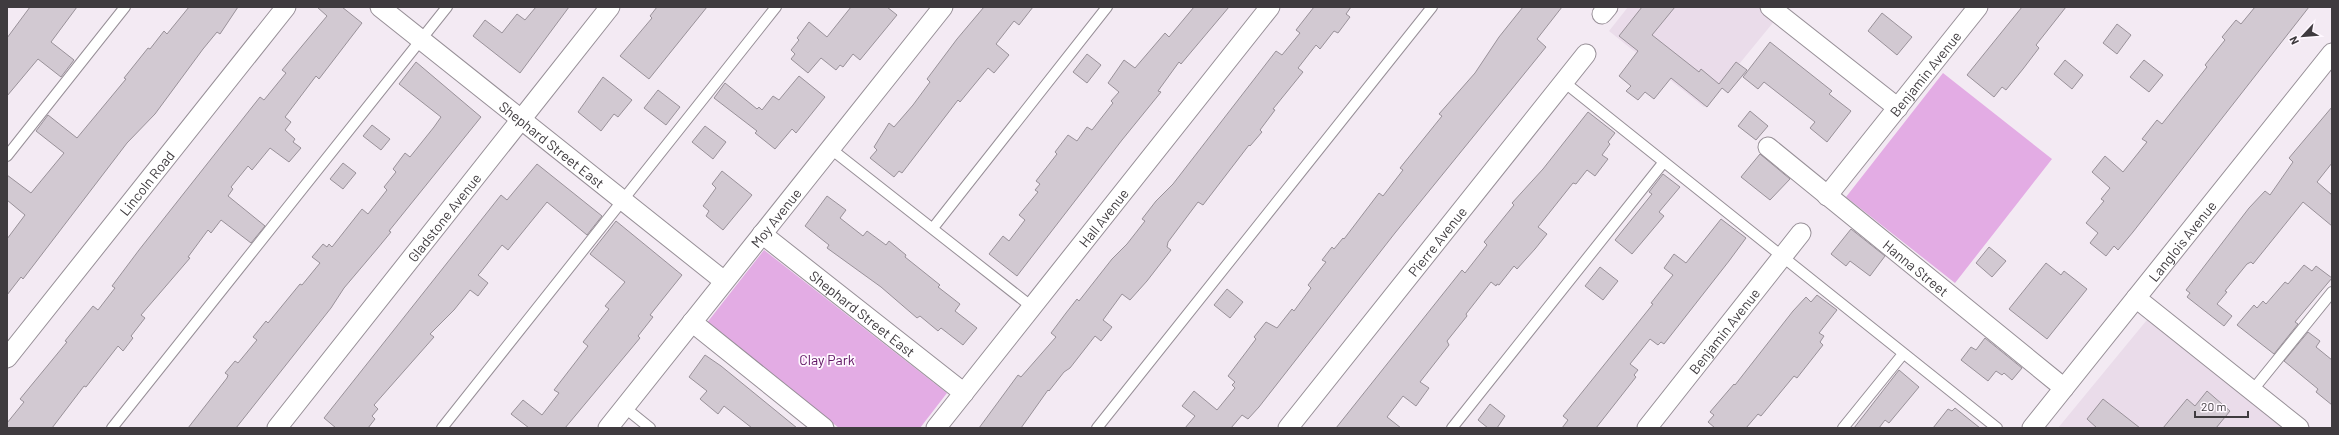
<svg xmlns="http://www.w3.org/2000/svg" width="2339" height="435" font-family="Barlow,sans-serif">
	<rect width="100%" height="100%" fill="#f3eaf3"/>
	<!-- built -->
	<path fill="#eadcea" d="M1628,7H1760L1776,19L1704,107L1609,31Z
		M2151,315L2285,428H2058Z"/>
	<!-- green -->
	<path fill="#e3ace4" d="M1943,73L2052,159L1955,283L1846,197Z
		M764,250L947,393L920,428H839L706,324Z"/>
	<!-- building -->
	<path fill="#d2c9d2" stroke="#999199" d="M30,7H77L51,42L74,60L61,77L38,59L7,96V38Z
		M189,7H238L220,34L217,32L203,49L155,114L127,143L23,279L21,277L7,295V239L25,215L7,200V175L31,193L64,153L36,131L48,115L77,138L126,79L124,78L148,48L150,49L164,31L167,34Z
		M317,7H342L362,23L319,79L316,76L285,117L291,122L285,130L295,139L293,142L301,148L289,162L270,148L252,170L248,166L231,187L233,189L228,196L265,226L251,243L221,220L211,233L208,230L188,257L190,258L141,315L145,318L131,336L133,338L123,351L118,346L86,387L84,386L52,428H7V423L24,402L20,399L67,342L65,341L93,306L98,310L115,288L112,286L139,250L260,97L264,100L286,73L282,70L327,16Z
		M536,7H569L520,73L473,36L485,20L502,33L517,14L525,20Z
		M657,7H707L649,79L620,56L652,18L650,16Z
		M851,7H887L897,15L860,60L853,54L843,67L840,65L836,70L821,58L808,73L791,59L795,54L791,50L799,40L797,38L809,22L827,37Z
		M984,7H1033L1019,25L1014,21L996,44L1009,55L994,73L988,68L960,102L958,100L902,173L899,171L894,177L870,158L877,150L874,147L889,123L894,127L913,105L930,82L927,79L957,39Z
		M1194,7H1229L1181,64L1179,62L1158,91L1161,92L1122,140L1017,276L989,254L1003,236L1009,241L1025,220L1019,215L1038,192L1035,190L1040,184L1036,181L1057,154L1055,152L1068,135L1077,141L1087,127L1092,130L1113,103L1111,101L1119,92L1108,83L1124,60L1135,68L1165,33L1169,37Z
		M1314,7H1351L1346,14L1350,17L1338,33L1334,31L1320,49L1316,45L1298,68L1303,72L1273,109L1275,110L1260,130L1262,132L1250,146L1249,145L1203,205L1198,202L1168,242L1167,247L1171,250L1147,281L1130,300L1122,294L1103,320L1112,327L1101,341L1095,336L1070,368L1064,372L1049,391L1048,390L1021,428H979L1018,375L1021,377L1056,337L1051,333L1066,313L1077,299L1079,301L1112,259L1127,244L1145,221L1142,219L1156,201L1173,184L1276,51L1282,55L1300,33L1296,30Z
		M1523,7H1562L1537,39L1546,47L1395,233L1259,407L1248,419L1242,415L1231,428H1185L1195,416L1182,406L1194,391L1217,410L1235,388L1232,385L1235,382L1228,376L1256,339L1254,337L1266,322L1277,328L1292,309L1294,311L1311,288L1308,285L1326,262L1322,260L1332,247L1334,249L1343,238L1344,239L1379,193L1383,196L1403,170L1400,168L1442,116L1439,114L1475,73L1499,37Z
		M1642,7H1675L1652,35L1699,72L1701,69L1719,84L1736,62L1747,70L1728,93L1722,88L1707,107L1671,78L1654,99L1645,92L1638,100L1626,91L1631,86L1619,76L1638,51L1619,36Z
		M2022,7H2066L2036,45L2039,48L2023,69L2006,90L2002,87L1994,97L1967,75Z
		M2255,7H2309L2133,232L2118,250L2114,246L2106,256L2090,243L2098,233L2086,223L2104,201L2101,199L2110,188L2092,172L2105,156L2123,172L2147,142L2142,139L2157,120L2162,124L2207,67L2205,65L2225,40L2222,37L2236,20L2241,24Z
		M1882,13L1912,37L1897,55L1868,31Z
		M2117,24L2131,35L2117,54L2103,43Z
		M1770,42L1832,91L1829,94L1851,111L1827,142L1810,128L1815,122L1764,82L1758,89L1743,77Z
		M1087,54L1101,65L1087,83L1073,72Z
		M2065,60L2083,75L2072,89L2054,74Z
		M2144,60L2163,75L2149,92L2130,77Z
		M416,62L481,117L389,231L391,232L377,249L344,288L331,308L236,428H188L227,378L228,375L225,373L235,361L238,363L257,340L253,337L266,321L268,323L300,284L302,285L320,263L312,257L323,244L327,247L329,244L332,247L362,209L368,214L387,190L384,187L396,172L393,169L405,153L410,157L434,127L441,117L399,84Z
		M799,76L825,97L796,133L792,129L775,149L755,133L757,131L714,98L725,83L757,109L759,107L762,110L773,96L779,100Z
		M603,77L632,100L618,117L614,114L601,131L578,112Z
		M658,90L680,107L666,125L644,108Z
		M2332,107V163L2317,182L2332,195V226L2303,202L2253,264L2251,262L2247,264L2225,291L2227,292L2217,304L2232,316L2224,326L2187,297L2190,293L2186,290L2249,208L2265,191L2270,195L2293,162L2289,158Z
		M1750,111L1768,126L1756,140L1738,126Z
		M1588,112L1615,133L1608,142L1610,144L1602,155L1608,159L1595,176L1587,170L1576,184L1573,183L1538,227L1547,234L1535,249L1517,269L1514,266L1499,285L1497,284L1496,286L1491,282L1466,314L1467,316L1447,341L1449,345L1420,382L1429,388L1416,406L1403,396L1387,417L1401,428H1336L1462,270L1465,273L1487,245L1484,242L1514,205L1512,203L1543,169Z
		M372,125L390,139L381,150L363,136Z
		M705,126L726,142L713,159L692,142Z
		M1760,154L1790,179L1770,200L1741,177Z
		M343,163L356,173L343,189L330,179Z
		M537,164L602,216L587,235L547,202L508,250L502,245L480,273L478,275L488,283L478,296L470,290L454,310L430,334L434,337L374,405L378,409L372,416L375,419L368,428H336L324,418L501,195L507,200Z
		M722,171L752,195L723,230L706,216L709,211L703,206L716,188L712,184Z
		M1663,174L1680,187L1659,212L1664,216L1632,254L1615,240L1652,194L1649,192Z
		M827,196L846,210L840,218L863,236L867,231L886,245L889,241L906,255L905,257L940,285L938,287L960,304L955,311L977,328L963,345L941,328L938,331L920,316L917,318L881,287L827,248L829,245L805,226Z
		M1721,219L1746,238L1729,261L1664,344L1661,342L1658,345L1650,339L1630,364L1638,370L1634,375L1636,377L1596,428H1562L1568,420L1563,416L1653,304L1651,303L1673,275L1664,268L1674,254L1686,263Z
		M616,221L682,275L650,315L653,317L638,336L640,338L565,428H529L511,414L523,400L542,415L559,393L554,390L588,346L583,342L609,309L605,306L625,282L590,254Z
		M1851,229L1885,256L1870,276L1850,261L1846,266L1831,254Z
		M1989,247L2006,261L1992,277L1976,263Z
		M2046,263L2061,275L2064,271L2087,289L2047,339L2009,309Z
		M2304,265L2312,271L2316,266L2332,278L2295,322L2298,324L2274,354L2237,325L2254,305L2257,308L2263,301L2266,304L2285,282L2288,284Z
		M1600,267L1618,281L1603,300L1585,286Z
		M1227,289L1243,302L1230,318L1214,305Z
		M1817,295L1837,310L1819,333L1824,336L1820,342L1823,345L1797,378L1794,376L1761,416L1758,414L1746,428H1715L1708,422L1714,415L1710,412L1734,384L1735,385L1793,311L1806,297L1811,302Z
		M2308,332L2320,341L2316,347L2332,360V405L2316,392L2318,389L2284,361Z
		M1985,338L2022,368L2012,380L2004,373L2002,375L1996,371L1988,381L1961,360L1971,347L1976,350Z
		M705,355L721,366L797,428H752L724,406L718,414L700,399L707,391L689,377Z
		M1899,370L1919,387L1889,423L1885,420L1879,428H1854Z
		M2207,391L2230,411L2216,428H2163L2187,399L2195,406Z
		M2103,399L2140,428H2097L2087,419Z
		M1490,404L1505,416L1497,428H1488L1478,420Z
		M1955,408L1980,428H1933L1948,409L1952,411Z"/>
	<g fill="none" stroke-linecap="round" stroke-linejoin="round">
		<!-- service casing -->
		<g stroke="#978f97" stroke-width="12">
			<path id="service" d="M1564,82L1997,428
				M831,149L1032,307
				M7,156L125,7
				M933,228L1107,7
				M2252,391L2332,292
				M624,407L650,428
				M112,428L447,7
				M442,428L776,7
				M1097,428L1432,7
				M1452,428L1663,163
				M1843,428L1903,354"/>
		</g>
		<!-- minor casing -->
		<g stroke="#978f97" stroke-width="21">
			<g id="minor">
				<path id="s1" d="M380,7L724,281"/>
				<path d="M1770,7L1898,108"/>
				<path d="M1602,14L1608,7"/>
				<path id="s2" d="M1768,147L2064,388"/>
				<path id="s3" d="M1827,196L1978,7"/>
				<path id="s4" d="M762,234L964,393"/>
				<path d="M2136,298L2299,428"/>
				<path d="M692,322L824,428"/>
				<path id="s5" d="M7,358L286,7"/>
				<path id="s6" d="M277,428L610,7"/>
				<path id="s7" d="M608,428L943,7"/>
				<path id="s8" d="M936,428L1270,7"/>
				<path id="s9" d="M1288,428L1586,54"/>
				<path id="s10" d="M1647,428L1801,233"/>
				<path id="s11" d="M2032,428L2332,53"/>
			</g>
		</g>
		<!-- service -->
		<use href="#service" stroke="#fff" stroke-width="10"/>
		<!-- minor -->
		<use href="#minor" stroke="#fff" stroke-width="19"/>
	</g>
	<g text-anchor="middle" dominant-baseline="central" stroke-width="3.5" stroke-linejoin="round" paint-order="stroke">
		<!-- street labels -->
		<g font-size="14" fill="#3f3b3f" stroke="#fff8ff">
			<text stroke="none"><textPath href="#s3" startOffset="157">Benjamin Avenue</textPath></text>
			<text stroke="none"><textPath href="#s1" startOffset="220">Shephard Street East</textPath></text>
			<text stroke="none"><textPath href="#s5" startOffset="224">Lincoln Road</textPath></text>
			<text stroke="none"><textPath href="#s6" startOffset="269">Gladstone Avenue</textPath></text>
			<text stroke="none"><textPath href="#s7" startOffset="269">Moy Avenue</textPath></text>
			<text stroke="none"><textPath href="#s8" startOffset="269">Hall Avenue</textPath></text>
			<text stroke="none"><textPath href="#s11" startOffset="240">Langlois Avenue</textPath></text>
			<text stroke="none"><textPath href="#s9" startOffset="239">Pierre Avenue</textPath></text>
			<text stroke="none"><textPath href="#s2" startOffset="191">Hanna Street</textPath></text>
			<text stroke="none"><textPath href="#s4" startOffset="128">Shephard Street East</textPath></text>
			<text stroke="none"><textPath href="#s10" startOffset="124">Benjamin Avenue</textPath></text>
		</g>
		<!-- park labels -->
		<g font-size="14" fill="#5d1161" stroke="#fff8ff">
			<text x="827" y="359">Clay Park</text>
		</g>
	</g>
	<!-- border -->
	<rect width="2339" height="435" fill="none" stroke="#3f3b3f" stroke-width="16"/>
	<!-- north arrow -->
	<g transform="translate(2303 36) rotate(244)" stroke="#fff8ff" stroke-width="3" paint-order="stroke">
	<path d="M0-3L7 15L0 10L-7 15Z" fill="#3f3b3f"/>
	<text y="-6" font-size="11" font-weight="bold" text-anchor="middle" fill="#3f3b3f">N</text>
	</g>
	<!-- scale -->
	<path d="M2195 411v6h53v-6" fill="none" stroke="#3f3b3f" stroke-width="2"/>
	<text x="2201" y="411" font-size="12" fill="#3f3b3f" stroke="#fff8ff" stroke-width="3" paint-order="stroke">20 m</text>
</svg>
